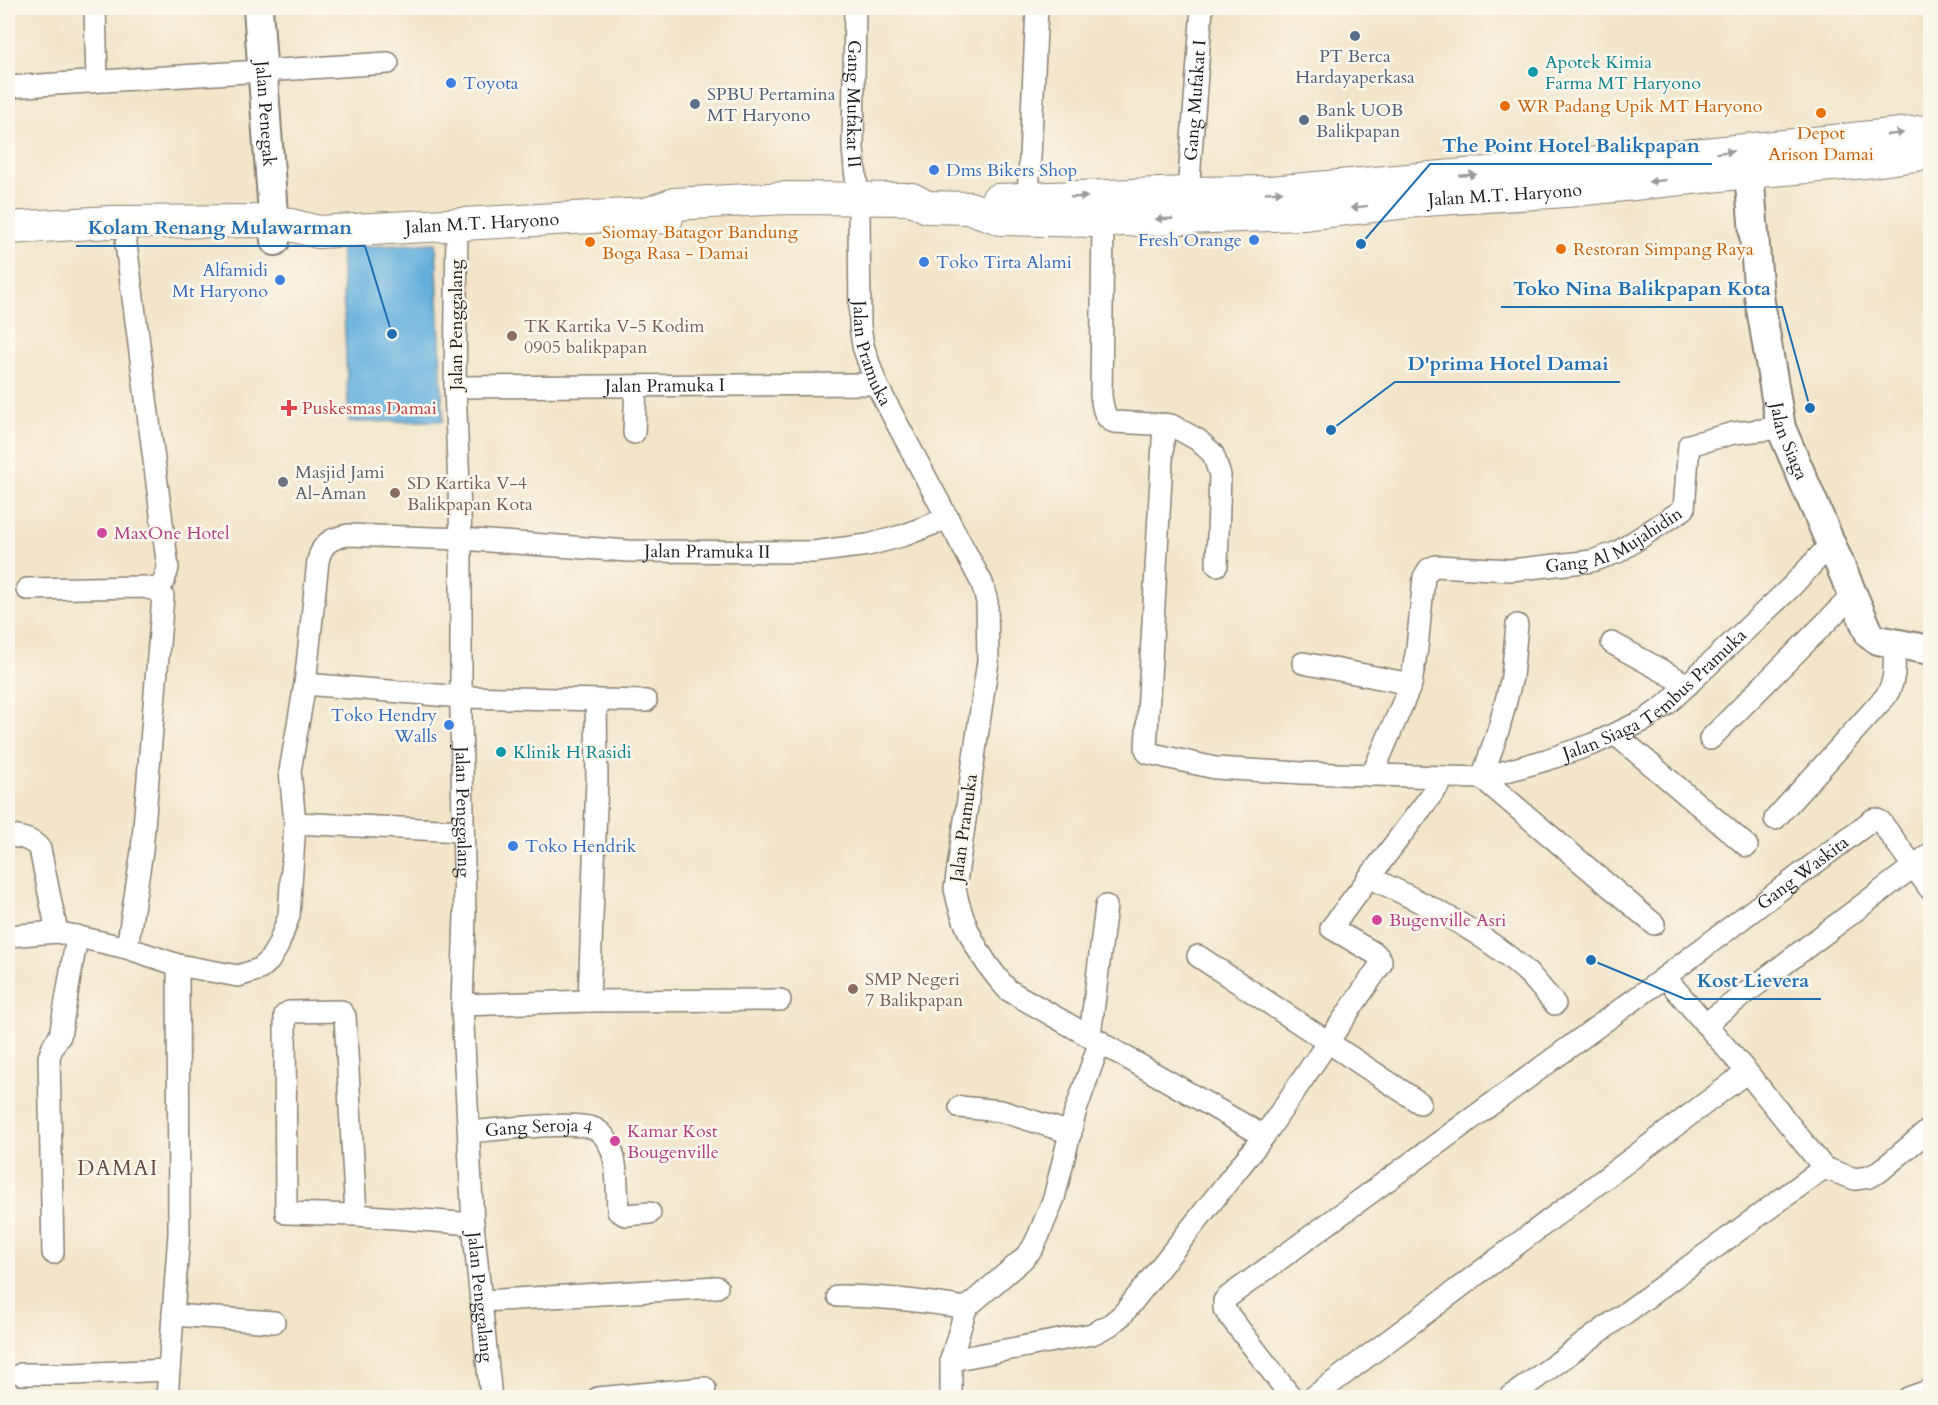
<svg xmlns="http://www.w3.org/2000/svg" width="1938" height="1405" font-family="Cardo,serif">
	<rect width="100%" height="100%" fill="#fbf7ec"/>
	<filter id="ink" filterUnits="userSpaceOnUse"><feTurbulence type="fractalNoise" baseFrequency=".0167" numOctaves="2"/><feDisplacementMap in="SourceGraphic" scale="12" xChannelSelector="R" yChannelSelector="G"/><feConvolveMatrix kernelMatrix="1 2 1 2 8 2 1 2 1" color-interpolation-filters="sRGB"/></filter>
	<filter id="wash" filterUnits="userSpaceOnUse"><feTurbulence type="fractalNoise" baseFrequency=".008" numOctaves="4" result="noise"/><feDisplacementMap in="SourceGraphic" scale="24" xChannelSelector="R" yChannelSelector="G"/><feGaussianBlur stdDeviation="1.35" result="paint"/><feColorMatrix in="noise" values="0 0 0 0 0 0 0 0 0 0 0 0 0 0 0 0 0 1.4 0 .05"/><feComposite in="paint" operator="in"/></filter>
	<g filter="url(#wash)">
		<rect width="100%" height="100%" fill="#f2e5ca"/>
		<!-- water -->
		<path fill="#64afdc" stroke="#40667c" stroke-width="1.5" d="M436,243L443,421L349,422L341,248Z"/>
	</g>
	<g filter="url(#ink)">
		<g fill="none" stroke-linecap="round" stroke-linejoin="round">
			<!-- street casing -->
			<g stroke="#878073" stroke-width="24">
				<g id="street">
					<path d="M95,8L97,80"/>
					<path id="s1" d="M855,8L853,148L858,199"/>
					<path d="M8,87L388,63"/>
					<path id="s2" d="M1188,193L1202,8"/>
					<path d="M1028,199L1037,8"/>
					<path id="s3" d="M859,214L860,326L863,346L876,384L982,583L987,602L988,661L955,889C963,928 981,961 1008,990L1264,1136L1123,1314L1110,1325L1092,1334L951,1360"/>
					<path d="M1103,221L1101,396C1103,406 1103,418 1114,422L1171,425L1198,440L1213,454L1220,475L1217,565"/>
					<path id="s4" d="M457,224L455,387L461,539V717L465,915L462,1005L473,1224L491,1398"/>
					<path d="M126,244L168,568L164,581L157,590"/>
					<path id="s5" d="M455,387L876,384"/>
					<path id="s6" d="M1164,424L1146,749L1148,753L1215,768L1302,773L1482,778L1546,760L1593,744L1645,720L1666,705L1791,587L1830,545"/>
					<path d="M634,433L636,386"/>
					<path d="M27,589L144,587L159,591L163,596L142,851L127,948"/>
					<path d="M1517,625L1512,677L1499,728L1482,778L1654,924"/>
					<path d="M1612,643L1688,685"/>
					<path d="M1303,663L1411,684"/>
					<path d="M305,684L461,697L646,701"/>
					<path d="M1615,734L1747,846"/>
					<path d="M1710,739L1852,596"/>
					<path id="s7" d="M1372,775L1411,684L1417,648L1424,577L1429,569L1436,566L1511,570L1592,561L1618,552L1684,509L1689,445L1734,433L1781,428"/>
					<path d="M1775,819L1886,696C1897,679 1894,663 1894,644"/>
					<path d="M295,823L462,831"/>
					<path id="s8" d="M8,835C20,838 32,838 40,849L57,932L127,948L178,965L238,976L260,969L269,961L278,946L289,916L295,823L290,771L305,684L318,561C322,543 331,538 348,535L461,539L628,551L813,552L868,545L905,535L948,518"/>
					<path d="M1369,877C1426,904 1485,932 1531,976C1539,985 1547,995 1555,1004"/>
					<path d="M8,936L57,932"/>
					<path d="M1198,956L1420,1103"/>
					<path d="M1665,977L1747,1072L1824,1168L1855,1179L1869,1177L1879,1172L1930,1129"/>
					<path d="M589,1001L597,779L596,700"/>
					<path d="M462,1005L589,1001L780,1000"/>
					<path d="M1705,1024L1930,854"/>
					<path d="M1090,1036L1106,906"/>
					<path d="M960,1107L1001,1111L1071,1133"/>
					<path id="s9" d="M469,1132C493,1130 577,1120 595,1129C600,1131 605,1137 608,1142C618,1158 617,1191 618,1211L625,1215L650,1213"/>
					<path d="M1264,1136L1381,964V960L1376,954L1331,928L1445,777"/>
					<path d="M356,1215L345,1016L341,1011L289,1012L285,1015L286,1213L356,1215L473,1224"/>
					<path d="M53,1253L49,1057L54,1044L60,1036L77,936"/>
					<path d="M838,1296C882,1296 923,1301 966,1308"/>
					<path d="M482,1301L717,1287"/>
					<path d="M173,1315L274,1322"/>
					<path d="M21,1374H72L169,1370"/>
					<path d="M167,1398L179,1233L178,965"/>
					<path d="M598,1398L705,1388"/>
					<path d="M951,1398V1360L966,1308L1022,1260L1032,1249L1038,1237L1054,1198L1075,1113L1100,1041"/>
					<path id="s10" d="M1292,1398L1224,1309V1301L1228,1297L1665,977L1872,820L1875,819L1881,822L1930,889"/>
					<path d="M1312,1398L1747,1072"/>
					<path d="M1509,1398L1824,1168"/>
					<path d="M1908,1398L1930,1390"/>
				</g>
			</g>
			<!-- secondary casing -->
			<g stroke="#878073" stroke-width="32">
				<g id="secondary">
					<path id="s11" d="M258,8L275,241"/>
					<path id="s12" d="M1749,172L1759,296L1781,428L1870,635L1878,640L1930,650"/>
				</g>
			</g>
			<!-- primary casing -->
			<g stroke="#878073" stroke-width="34">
				<g id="primary">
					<path d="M997,200L1188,193L1270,192L1705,154L1930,131"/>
					<path id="s13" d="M646,214L674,204L786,198L912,199L927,207L970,208L1001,219L1096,221L1303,214L1424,200L1566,191L1749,172L1866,162L1930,153"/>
					<path id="s14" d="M8,228L111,222L275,221L318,232L646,214L667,218"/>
				</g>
			</g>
			<!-- street -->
			<use href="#street" stroke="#fff" stroke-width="21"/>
			<!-- secondary -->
			<use href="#secondary" stroke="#fff" stroke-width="28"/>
			<!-- primary -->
			<use href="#primary" stroke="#fff" stroke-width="32"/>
		</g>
		<!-- one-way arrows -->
		<defs><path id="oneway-solid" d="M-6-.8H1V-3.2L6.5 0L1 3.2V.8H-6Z" transform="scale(1.5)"/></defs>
		<g fill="#999">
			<use href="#oneway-solid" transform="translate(1895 134) rotate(-6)"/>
			<use href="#oneway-solid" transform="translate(1725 152) rotate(-6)"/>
			<use href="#oneway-solid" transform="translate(1468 175) rotate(-5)"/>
			<use href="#oneway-solid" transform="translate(1657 181) rotate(174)"/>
			<use href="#oneway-solid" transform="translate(1274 192) rotate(-3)"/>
			<use href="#oneway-solid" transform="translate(1079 197) rotate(-2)"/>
			<use href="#oneway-solid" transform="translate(1359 207) rotate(173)"/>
			<use href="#oneway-solid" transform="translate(1164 219) rotate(178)"/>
		</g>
	</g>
	<!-- markers -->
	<g fill="#5c6f8a" stroke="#fbf7ec" stroke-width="2">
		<circle cx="1355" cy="36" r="6"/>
		<circle cx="695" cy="104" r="6"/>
		<circle cx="1304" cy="120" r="6"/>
	</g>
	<g fill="#0f9aa8" stroke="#fbf7ec" stroke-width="2">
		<circle cx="1533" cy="72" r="6"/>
		<circle cx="501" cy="752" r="6"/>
	</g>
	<g fill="#3f7fe0" stroke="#fbf7ec" stroke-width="2">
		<circle cx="451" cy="83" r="6"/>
		<circle cx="934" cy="170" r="6"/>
		<circle cx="1254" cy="240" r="6"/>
		<circle cx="924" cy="262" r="6"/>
		<circle cx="280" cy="280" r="6"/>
		<circle cx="449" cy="725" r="6"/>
		<circle cx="513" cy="846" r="6"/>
	</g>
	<g fill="#e8710a" stroke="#fbf7ec" stroke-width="2">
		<circle cx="1505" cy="106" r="6"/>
		<circle cx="1821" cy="113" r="6"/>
		<circle cx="590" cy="242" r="6"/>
		<circle cx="1561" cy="249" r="6"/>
	</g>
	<g fill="#8d6e63" stroke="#fbf7ec" stroke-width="2">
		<circle cx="512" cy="336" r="6"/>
		<circle cx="395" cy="493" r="6"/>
		<circle cx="853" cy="989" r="6"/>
	</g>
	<path fill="#e0444e" stroke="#fbf7ec" stroke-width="2" d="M286 399h6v6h6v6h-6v6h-6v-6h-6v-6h6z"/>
	<circle fill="#6b7280" stroke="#fbf7ec" stroke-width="2" cx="283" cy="482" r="6"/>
	<g fill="#d1479c" stroke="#fbf7ec" stroke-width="2">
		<circle cx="102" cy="533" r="6"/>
		<circle cx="1377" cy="920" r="6"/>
		<circle cx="615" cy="1141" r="6"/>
	</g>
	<g text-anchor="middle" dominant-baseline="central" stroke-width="5" stroke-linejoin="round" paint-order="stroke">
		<!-- service labels -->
		<g font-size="18" fill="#4e5e75" stroke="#fbf7ec" text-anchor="start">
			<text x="1355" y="56" text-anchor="middle">PT Berca<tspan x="1355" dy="21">Hardayaperkasa</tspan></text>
			<text x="707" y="94">SPBU Pertamina<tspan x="707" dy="21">MT Haryono</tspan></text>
			<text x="1316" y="110">Bank UOB<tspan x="1316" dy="21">Balikpapan</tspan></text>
		</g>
		<!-- culture labels -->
		<g font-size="18" fill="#0d838f" stroke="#fbf7ec" text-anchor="start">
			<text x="1545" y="62">Apotek Kimia<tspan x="1545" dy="21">Farma MT Haryono</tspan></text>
			<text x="513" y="752">Klinik H Rasidi</text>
		</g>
		<!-- shop labels -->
		<g font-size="18" fill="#366cbe" stroke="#fbf7ec" text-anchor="start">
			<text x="463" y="83">Toyota</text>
			<text x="946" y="170">Dms Bikers Shop</text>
			<text x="1242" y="240" text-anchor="end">Fresh Orange</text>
			<text x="936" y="262">Toko Tirta Alami</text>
			<text x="268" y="270" text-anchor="end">Alfamidi<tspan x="268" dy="21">Mt Haryono</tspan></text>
			<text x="437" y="715" text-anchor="end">Toko Hendry<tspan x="437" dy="21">Walls</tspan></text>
			<text x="525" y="846">Toko Hendrik</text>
		</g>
		<!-- street labels -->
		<g font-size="18" fill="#1c1c1c" stroke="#fbf7ec">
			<text stroke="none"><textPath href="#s2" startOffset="93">Gang Mufakat I</textPath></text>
			<text stroke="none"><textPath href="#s1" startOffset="96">Gang Mufakat II</textPath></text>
			<text stroke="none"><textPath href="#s11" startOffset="106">Jalan Penegak</textPath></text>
			<text stroke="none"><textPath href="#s13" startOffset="866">Jalan M.T. Haryono</textPath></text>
			<text stroke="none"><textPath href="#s14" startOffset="476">Jalan M.T. Haryono</textPath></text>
			<text transform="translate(456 325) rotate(-90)">Jalan Penggalang</text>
			<text stroke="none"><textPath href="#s3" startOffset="141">Jalan Pramuka</textPath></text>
			<text stroke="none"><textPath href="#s5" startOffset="210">Jalan Pramuka I</textPath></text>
			<text stroke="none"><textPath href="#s12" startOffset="273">Jalan Siaga</textPath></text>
			<text stroke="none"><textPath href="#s7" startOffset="408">Gang Al Mujahidin</textPath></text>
			<text stroke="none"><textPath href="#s8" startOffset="1152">Jalan Pramuka II</textPath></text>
			<text stroke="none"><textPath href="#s6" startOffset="861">Jalan Siaga Tembus Pramuka</textPath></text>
			<text stroke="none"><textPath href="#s4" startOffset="588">Jalan Penggalang</textPath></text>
			<text transform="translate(964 828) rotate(-82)">Jalan Pramuka</text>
			<text stroke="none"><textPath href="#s10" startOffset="840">Gang Waskita</textPath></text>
			<text stroke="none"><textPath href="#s9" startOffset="70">Gang Seroja 4</textPath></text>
			<text stroke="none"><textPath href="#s4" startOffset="1074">Jalan Penggalang</textPath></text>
		</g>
		<!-- food labels -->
		<g font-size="18" fill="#c56008" stroke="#fbf7ec" text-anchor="start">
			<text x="1517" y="106">WR Padang Upik MT Haryono</text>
			<text x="1821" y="133" text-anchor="middle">Depot<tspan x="1821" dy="21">Arison Damai</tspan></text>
			<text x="602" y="232">Siomay Batagor Bandung<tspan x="602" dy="21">Boga Rasa - Damai</tspan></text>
			<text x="1573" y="249">Restoran Simpang Raya</text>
		</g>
		<!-- education labels -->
		<g font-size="18" fill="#785e54" stroke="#fbf7ec" text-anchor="start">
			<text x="524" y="326">TK Kartika V-5 Kodim<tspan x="524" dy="21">0905 balikpapan</tspan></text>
			<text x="407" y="483">SD Kartika V-4<tspan x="407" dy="21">Balikpapan Kota</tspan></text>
			<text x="865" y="979">SMP Negeri<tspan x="865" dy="21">7 Balikpapan</tspan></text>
		</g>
		<!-- health labels -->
		<g font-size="18" fill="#be3a42" stroke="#fbf7ec" text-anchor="start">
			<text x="302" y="408">Puskesmas Damai</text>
		</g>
		<!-- worship labels -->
		<g font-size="18" fill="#5b616d" stroke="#fbf7ec" text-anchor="start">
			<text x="295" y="472">Masjid Jami<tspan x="295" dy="21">Al-Aman</tspan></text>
		</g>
		<!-- hotel labels -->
		<g font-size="18" fill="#b23c85" stroke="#fbf7ec" text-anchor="start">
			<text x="114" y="533">MaxOne Hotel</text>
			<text x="1389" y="920">Bugenville Asri</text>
			<text x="627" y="1131">Kamar Kost<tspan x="627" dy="21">Bougenville</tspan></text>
		</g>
		<!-- quarter labels -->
		<g font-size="21" letter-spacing="1.5" fill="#684f45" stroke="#fbf7ec">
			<text x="118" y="1168">DAMAI</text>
		</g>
	</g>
	<!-- callouts -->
	<path fill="none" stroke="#1f6fb2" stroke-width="2" d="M1361 244L1430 164H1712M392 334L365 246H76M1810 408L1782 307H1501M1331 430L1395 382H1620M1591 960L1685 999H1821"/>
	<g fill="#1f6fb2" stroke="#fbf7ec" stroke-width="2">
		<circle cx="1361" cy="244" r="6"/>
		<circle cx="392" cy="334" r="6"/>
		<circle cx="1810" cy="408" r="6"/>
		<circle cx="1331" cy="430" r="6"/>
		<circle cx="1591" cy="960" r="6"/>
	</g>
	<g font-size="20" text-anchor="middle" font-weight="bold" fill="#1f6fb2" stroke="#fbf7ec" stroke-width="5" stroke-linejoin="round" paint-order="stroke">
		<text x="1571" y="152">The Point Hotel Balikpapan</text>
		<text x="220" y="234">Kolam Renang Mulawarman</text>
		<text x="1642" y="295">Toko Nina Balikpapan Kota</text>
		<text x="1508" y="370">D'prima Hotel Damai</text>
		<text x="1753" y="987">Kost Lievera</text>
	</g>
	<!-- margin -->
	<rect width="1938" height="1405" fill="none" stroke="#fbf7ec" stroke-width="30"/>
</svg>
